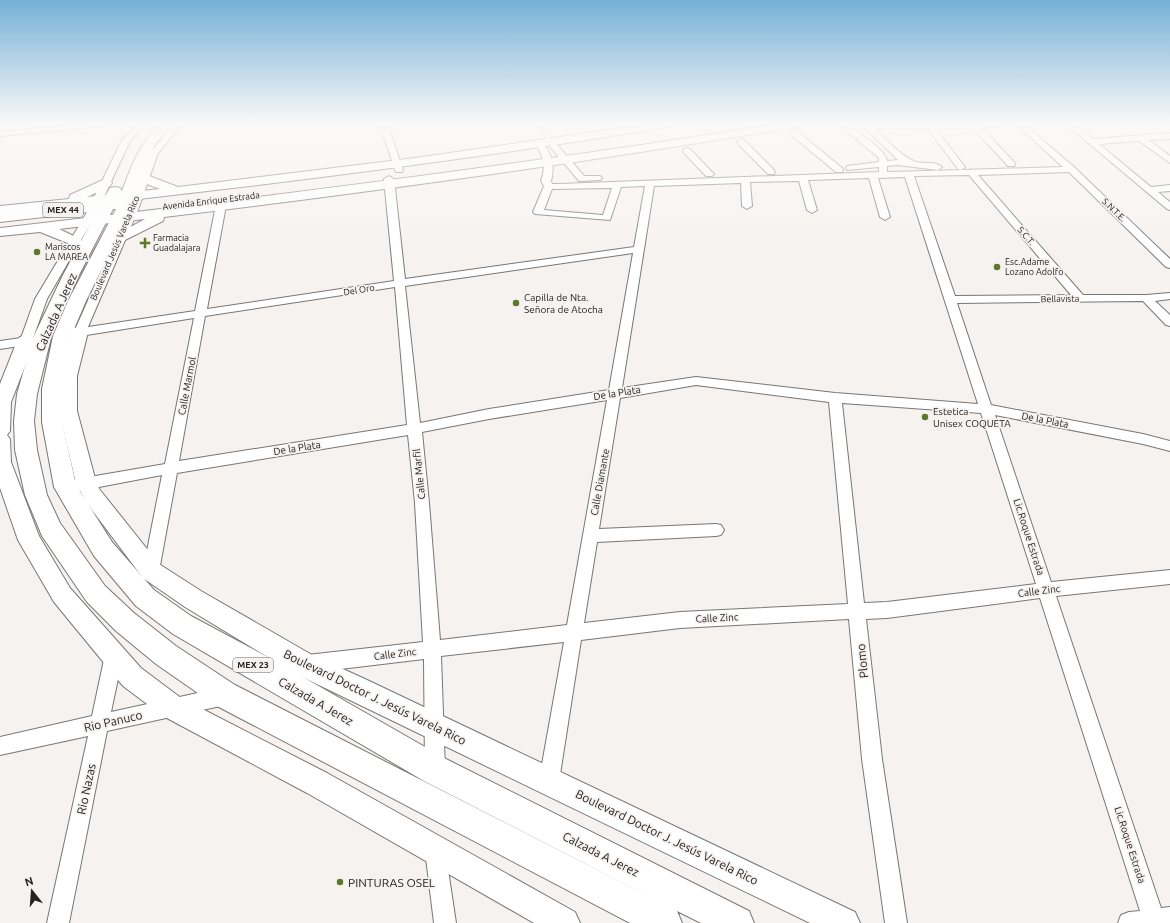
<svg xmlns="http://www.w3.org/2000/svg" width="1170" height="923" font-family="Ubuntu,sans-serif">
	<rect width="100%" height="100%" fill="#f6f2f0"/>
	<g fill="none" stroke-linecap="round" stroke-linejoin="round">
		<!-- lane casing -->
		<g stroke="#797674" stroke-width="1">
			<path id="lane" d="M536,125H540L553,143L552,144H550Z"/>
		</g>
		<!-- street casing -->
		<g stroke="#797674" stroke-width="2">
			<path id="street" d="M73,125H99L95,127L0,136V132Z
				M137,125H145L130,141L96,214L47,299L32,341L30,344L26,345L0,349V341L21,338L35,299L86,214L122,140Z
				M173,125H181L158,153L138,210L88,327L195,311L217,200L222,197L227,200L207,309L394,281L384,179L389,176L394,179L405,279L634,247L645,186L621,187L610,220L535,214L533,212L544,186L541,181C546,167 544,157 536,145L537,143H543C552,155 555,166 551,181L552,184H559L879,172V167L847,170L846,168L847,166L879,162V158L839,125H999L995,127L982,128L1014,162L1015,164L1014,166H1008L973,128L936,129L965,167L961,170L1063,167L1017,125H1025L1074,167L1170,259V268L1166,267L1069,172L978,175L1083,295H1146L1170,293V299L1155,301L1170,315V326L1166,325L1143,301L957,303L991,405L1143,434L1170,441V451L1143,444L995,415L1051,582L1170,570V584L1056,596L1161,908L1170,907V923H1118L1121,915L1129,912L1140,911L1040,598L887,618L866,619L882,759L907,923H885L862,759L849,619L680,628L581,640L559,781L556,788L549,791L542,788L539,781L564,642L441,656L445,770L442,777L435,780L428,777L425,770L424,659L307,673L301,670L298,664L301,658L307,655L423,642L415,503L408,435L177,473L159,571L157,576L151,578L145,576L143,571L162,475L78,491L73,489L71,485L73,481L78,479L165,464L194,318L80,336L76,335L74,332L128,210L150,153ZM852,128H865L898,160L887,161C886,150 861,135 852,128ZM875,128L928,129L958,169L961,170L887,172V166L897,165L938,170L942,167C936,161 924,164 916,162C900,156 887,140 875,128ZM969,175L1071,295L955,296L914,176ZM905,177L978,404L835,393L696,377L622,388L654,186L741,183L742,206L747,209L752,206L750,182L799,181L807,210L812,213L817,210L808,180L869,178L880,217L885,220L890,217L878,178ZM612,188L603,215L544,210L552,189ZM633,253L609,390L489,409L420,423L405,286ZM395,287L407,425L179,461L205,316ZM696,385L829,402L848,604L680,612L584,623L597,542L716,536L721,535L724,530L721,525L716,524L599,529L620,398ZM607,400L567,625L440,640L429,503L422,432L489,419ZM842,403L981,413L1036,584L887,602L864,603Z
				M380,125H388L403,170L402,172H396L395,170Z
				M1067,125H1076L1093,139L1170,133V139L1149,140L1170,156V163L1139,141L1099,144L1151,187L1170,185V191L1158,192L1170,202V210L1167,209Z
				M790,130H796L842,168L843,170L842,172H836L790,134L789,132Z
				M741,139L744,140L774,170L775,172L774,174H768L738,144L737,142Z
				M551,140L554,141L584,176H600L602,178L600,180L579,181L547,143Z
				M687,148L690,149L712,172L714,174L712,176H706L684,153L683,151L684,149Z
				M114,647L120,649L123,655L111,712L225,687L231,690L234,696L231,702L225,705L107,731L69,923H47L88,736L0,755V737L92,716L105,655L108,649Z
				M435,840L442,843L445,850L456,923H434L425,850L428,843Z"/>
		</g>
		<!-- secondary casing -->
		<g stroke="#797674" stroke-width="2">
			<path id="secondary" d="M642,125H668L666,127L662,128C442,164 222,191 0,214V206L69,199L70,195L105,179L110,180L112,183L110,186L87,197L160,189L139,181L138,178L139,175L144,174L178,187L415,158Z
				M770,125H795L793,127L789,128C581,163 373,192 164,217L163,221L121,242L116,241L114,238L116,235L145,219L59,229L80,239L82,242L80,245L75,246L40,232L0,236V228C257,198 514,166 770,125Z
				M80,327L86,328L88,332L77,376V411L96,482L100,490L159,564L201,591L312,655L365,679L855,912L860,923H810L294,673L185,607L143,578L86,502L76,483L59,411V376L72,332L74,328Z
				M26,335L32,337L35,341L11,402L10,431L7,435L10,439L11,462L39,536L70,588L141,668L181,698L327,773L575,912L580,923H534L307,793L163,716L123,686L54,602L18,540L0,488V384L17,341L20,337Z"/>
		</g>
		<!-- primary casing -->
		<g stroke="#797674" stroke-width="2">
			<path id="primary" d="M160,125H173L157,142L150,154L130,212L86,301L71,336L62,389V422L76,485L112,542L154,590L191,616L275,661L446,759L749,911L754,923H701L677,911L682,923H630L215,705L156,664L116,631L87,602L42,536L25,495L15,450L14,421L17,394L33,338L62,277L97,211L0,222V212L102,201L110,188L115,187L120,188L122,191C133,163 138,146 160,125ZM113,209H116L68,301L53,336L42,389V422L54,487L94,556L136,606L173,634L424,781L668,906L235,685L176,646L134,613L105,586L60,523L47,495L37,450L34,421L37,394L51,338L78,277Z"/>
		</g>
		<!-- lane -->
		<use href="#lane" fill="#fff" fill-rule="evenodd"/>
		<!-- street -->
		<use href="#street" fill="#fff" fill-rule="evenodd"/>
		<!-- secondary -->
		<use href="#secondary" fill="#fff" fill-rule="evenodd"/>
		<!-- primary -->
		<use href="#primary" fill="#fff" fill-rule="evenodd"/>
	</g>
	<!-- sky -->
	<linearGradient id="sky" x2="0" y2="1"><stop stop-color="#75b0d7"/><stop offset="0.49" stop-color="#fbf9f8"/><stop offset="1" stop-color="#fbf9f8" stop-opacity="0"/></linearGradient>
	<rect width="1170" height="254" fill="url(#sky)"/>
	<!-- markers -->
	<g fill="#5e772a" stroke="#f6f2f0" stroke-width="1.5">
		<path d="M143 237h4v4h4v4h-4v4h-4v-4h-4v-4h4z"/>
		<circle cx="37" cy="252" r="4"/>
		<circle cx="997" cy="267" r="4"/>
		<circle cx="516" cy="303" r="4"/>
		<circle cx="925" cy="417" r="4"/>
		<circle cx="340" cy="882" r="4"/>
	</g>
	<g text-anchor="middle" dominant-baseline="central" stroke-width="3.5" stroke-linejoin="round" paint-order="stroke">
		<!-- far-street labels -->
		<g font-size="9" fill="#232221" stroke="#f6f2f0">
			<text transform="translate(211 201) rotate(-7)">Avenida Enrique Estrada</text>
			<text transform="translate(1114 210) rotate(44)">S.N.T.E.</text>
			<text transform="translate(1026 236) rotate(49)">S.C.T.</text>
			<text transform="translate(115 248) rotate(-67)">Boulevard Jesús Varela Rico</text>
			<text transform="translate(359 290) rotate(-9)">Del Oro</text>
			<text transform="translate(1060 299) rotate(-1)">Bellavista</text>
		</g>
		<!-- shield labels -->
		<g fill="#f6f2f0" stroke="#62605f" stroke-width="1">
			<rect x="43" y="203" width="40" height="14" rx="3"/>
			<rect x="233" y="658" width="40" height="14" rx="3"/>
		</g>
		<g font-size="9" font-weight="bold" fill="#232221">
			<text x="63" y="210">MEX 44</text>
			<text x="253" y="665">MEX 23</text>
		</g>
		<!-- far-poi labels -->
		<g font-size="9" fill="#232221" stroke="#f6f2f0" text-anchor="start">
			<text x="153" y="238">Farmacia<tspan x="153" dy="10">Guadalajara</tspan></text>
			<text x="45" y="247">Mariscos<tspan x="45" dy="10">LA MAREA</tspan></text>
			<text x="1005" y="262">Esc.Adame<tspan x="1005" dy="10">Lozano Adolfo</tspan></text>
		</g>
		<!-- poi labels -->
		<g font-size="10" fill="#232221" stroke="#f6f2f0" text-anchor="start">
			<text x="524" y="297">Capilla de Nta.<tspan x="524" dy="12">Señora de Atocha</tspan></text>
			<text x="933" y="411">Estetica<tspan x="933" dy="12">Unisex COQUETA</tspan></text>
		</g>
		<!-- street labels -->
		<g font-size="10" fill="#232221" stroke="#f6f2f0">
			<text transform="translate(187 386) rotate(-79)">Calle Marmol</text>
			<text transform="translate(617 393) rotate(-9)">De la Plata</text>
			<text transform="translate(1045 420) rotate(11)">De la Plata</text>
			<text transform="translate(297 448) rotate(-9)">De la Plata</text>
			<text transform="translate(419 474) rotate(-96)">Calle Marfil</text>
			<text transform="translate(600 482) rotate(-80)">Calle Diamante</text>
			<text transform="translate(1029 537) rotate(72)">Lic.Roque Estrada</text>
			<text transform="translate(1039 591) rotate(-7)">Calle Zinc</text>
			<text transform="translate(717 618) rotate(-3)">Calle Zinc</text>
			<text transform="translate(395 654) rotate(-7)">Calle Zinc</text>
			<text transform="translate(1130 845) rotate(72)">Lic.Roque Estrada</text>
		</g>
		<!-- near-street labels -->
		<g font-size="12" fill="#232221" stroke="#f6f2f0">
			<text transform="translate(56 312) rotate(-66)">Calzada A Jerez</text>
			<text transform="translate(862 661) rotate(-96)">Plomo</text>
			<text transform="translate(375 697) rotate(26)">Boulevard Doctor J. Jesús Varela Rico</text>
			<text transform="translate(316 701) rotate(30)">Calzada A Jerez</text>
			<text transform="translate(113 721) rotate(-13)">Rio Panuco</text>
			<text transform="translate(86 789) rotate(-78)">Rio Nazas</text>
			<text transform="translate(667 837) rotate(26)">Boulevard Doctor J. Jesús Varela Rico</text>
			<text transform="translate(601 854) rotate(27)">Calzada A Jerez</text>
		</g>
		<!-- near-poi labels -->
		<g font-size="12" fill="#232221" stroke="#f6f2f0" text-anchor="start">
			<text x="348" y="882">PINTURAS OSEL</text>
		</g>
	</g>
	<!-- north arrow -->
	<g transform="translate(32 891) rotate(343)" stroke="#f6f2f0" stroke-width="3" paint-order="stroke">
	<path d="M0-3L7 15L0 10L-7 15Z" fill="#232221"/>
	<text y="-6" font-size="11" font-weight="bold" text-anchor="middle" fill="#232221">N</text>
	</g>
</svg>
